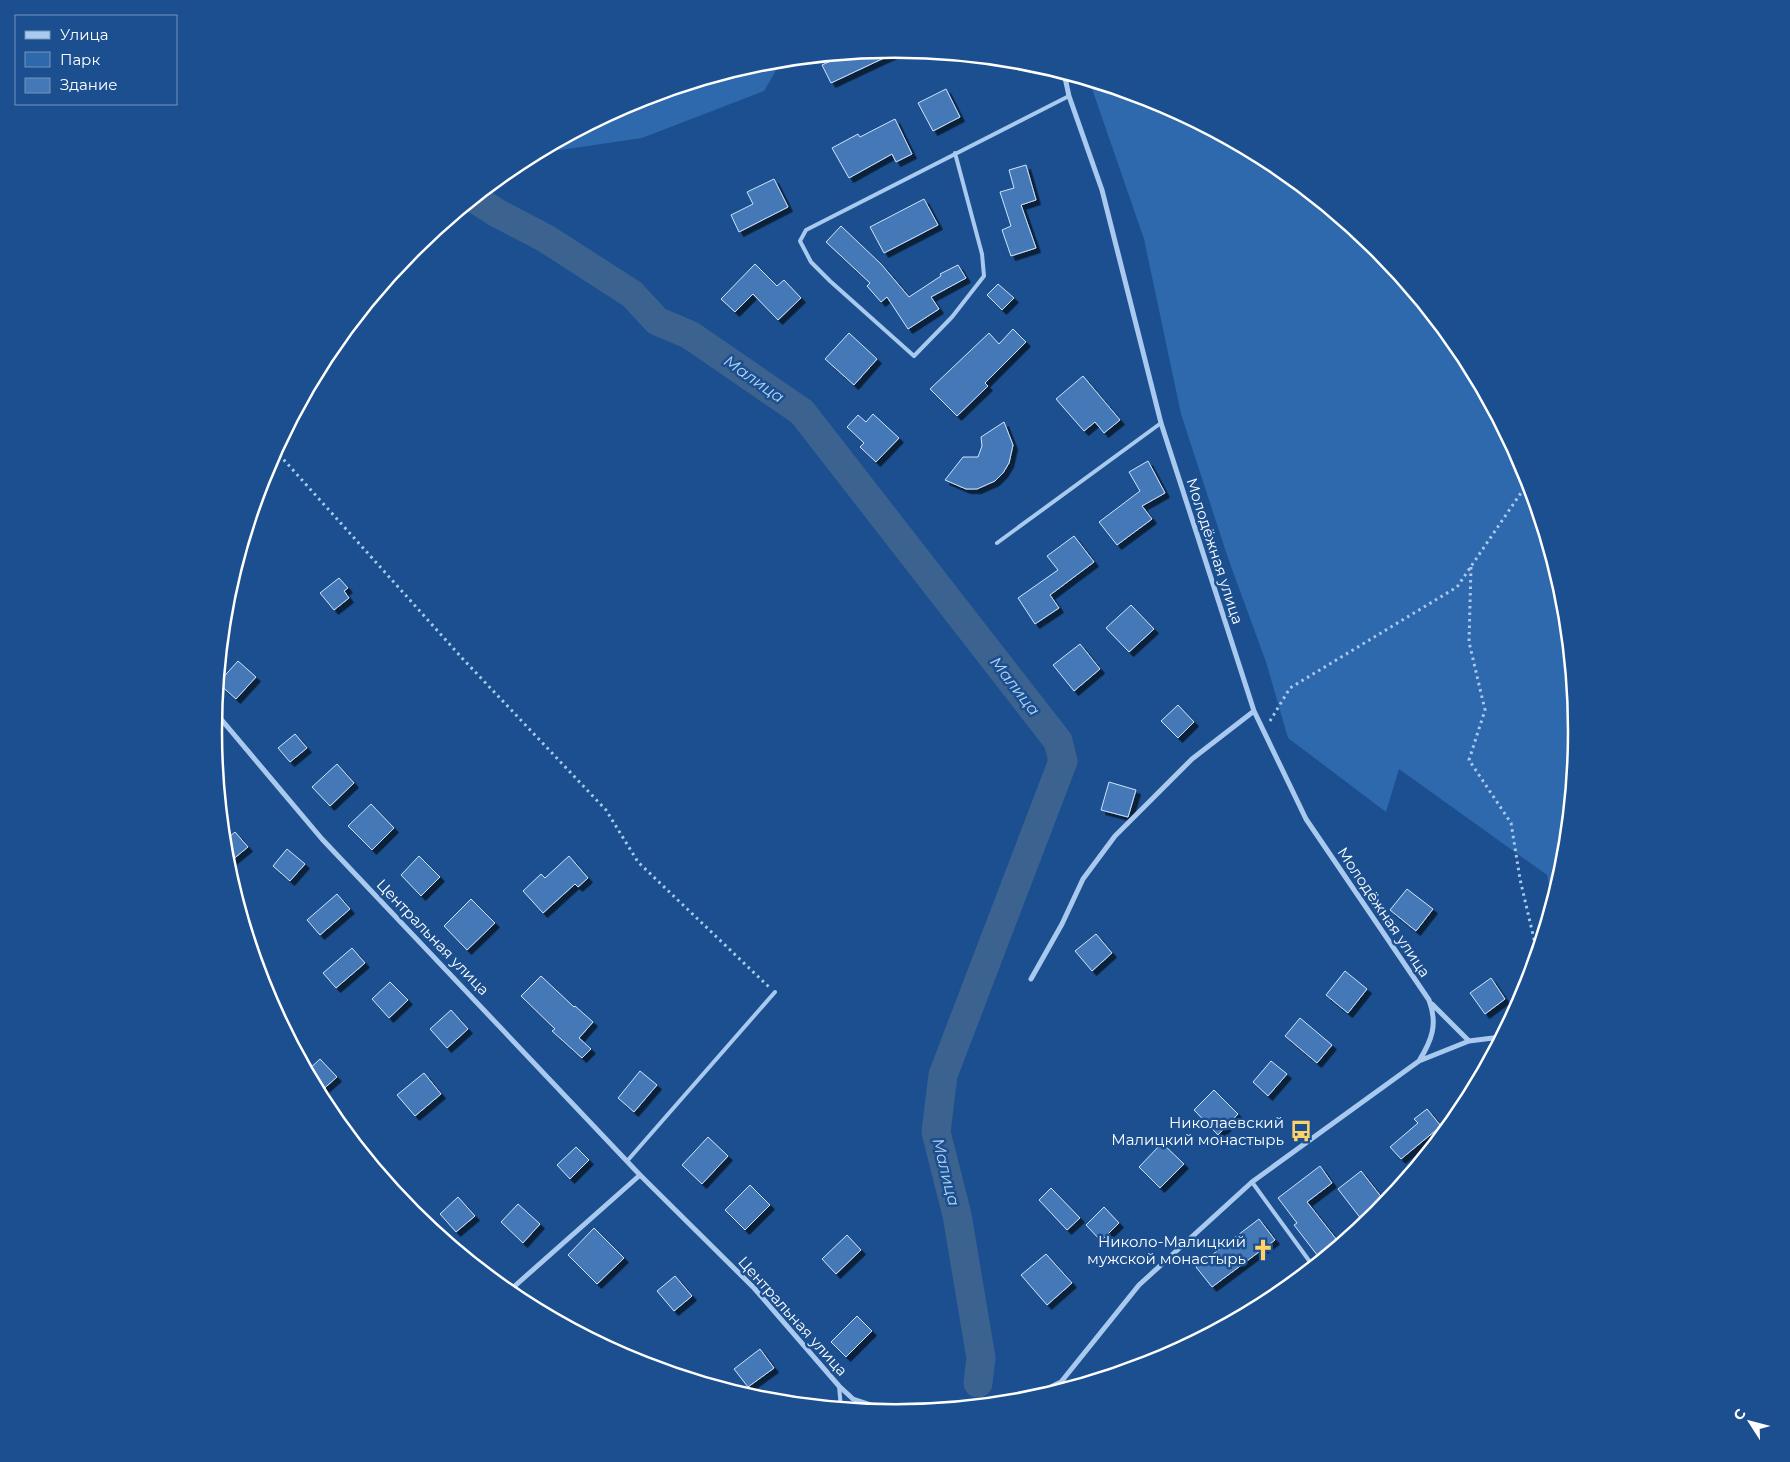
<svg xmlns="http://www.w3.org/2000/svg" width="1790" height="1462" font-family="Montserrat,sans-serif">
	<defs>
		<filter id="shadow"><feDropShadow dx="4.5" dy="4.5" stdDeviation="0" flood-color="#0009"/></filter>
	</defs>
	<rect width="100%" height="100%" fill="#1b4f8f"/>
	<!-- green -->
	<path fill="#2e69ad" d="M782,60L764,91L642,138L533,154L634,101L762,62Z
		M1089,80L1156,101L1274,164L1378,249L1462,352L1525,470L1564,598L1577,731L1564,864L1553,902L1547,875L1399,769L1386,812L1288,738L1266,662L1228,558L1181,414L1144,239Z"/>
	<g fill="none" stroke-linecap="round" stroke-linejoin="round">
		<!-- river -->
		<path stroke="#3c6290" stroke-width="29" d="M474,198L497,213L545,238L632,294L657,321L690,335L802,412L1058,741L1063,761L943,1075L936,1132L957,1215L981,1358L978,1383"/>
	</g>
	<!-- building -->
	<path fill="#4478b7" stroke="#cfe3fa" filter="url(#shadow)" d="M895,49L901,50L831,83L822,65L846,54Z
		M946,89L960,117L933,131L918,103Z
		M895,119L912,154L896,162L892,154L849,178L832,148L858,134L860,137Z
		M1026,165L1036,200L1021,205L1036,248L1011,256L1002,230L1011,226L1000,192L1014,188L1009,170Z
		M774,179L788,207L739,232L731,215L753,204L747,192Z
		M924,199L938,225L884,253L870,227Z
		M841,226L881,264L909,297L941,276L940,274L958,265L966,278L931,297L939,309L908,329L887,297L881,302L867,286L870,283L826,242Z
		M755,264L777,286L784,280L801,298L778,320L753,294L735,312L721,299Z
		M998,284L1014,298L1002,310L987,295Z
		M1013,329L1026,342L985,383L988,386L957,416L930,389L989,333L999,344Z
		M849,333L877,359L854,385L825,359Z
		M1083,376L1120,420L1104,433L1095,422L1084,431L1056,399Z
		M873,414L899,438L876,462L860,447L864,443L847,427L858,415L866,422Z
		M1004,422L1013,445L1009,463L1003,473L995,481L977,489H966L945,480L963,457H978L982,446L981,437Z
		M1148,461L1165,493L1142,506L1152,519L1117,545L1099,522L1140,491L1129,472Z
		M1074,536L1094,562L1050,595L1059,608L1035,624L1018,598L1058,570L1047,556Z
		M339,578L348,588L344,591L349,598L334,610L320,593Z
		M1131,605L1154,629L1129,652L1106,628Z
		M1080,644L1100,669L1074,691L1053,665Z
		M238,661L256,677L236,699L218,683Z
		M1178,705L1194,722L1178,738L1161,721Z
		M295,734L307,748L290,762L278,748Z
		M337,764L354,783L330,806L312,787Z
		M1109,782L1136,790L1128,817L1101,810Z
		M371,804L394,828L372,850L348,826Z
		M235,832L248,847L226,865L224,841Z
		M287,849L305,864L290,881L273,866Z
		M419,856L440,877L421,896L401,875Z
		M569,856L588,878L578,887L575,884L543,913L523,891L541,874L545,878Z
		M1407,889L1433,909L1416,931L1390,910Z
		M337,894L350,909L320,935L307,920Z
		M471,899L495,923L467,950L444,926Z
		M1096,934L1112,953L1092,971L1075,951Z
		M352,948L365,963L336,988L323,973Z
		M1345,971L1367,989L1348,1013L1326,995Z
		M541,976L574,1007L575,1006L593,1022L579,1038L591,1049L582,1058L552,1031L555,1029L521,996Z
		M1491,978L1505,999L1485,1014L1470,993Z
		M390,982L408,1000L389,1018L372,999Z
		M451,1010L468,1029L447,1048L430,1029Z
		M1300,1018L1332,1045L1317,1063L1285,1036Z
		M320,1059L337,1077L319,1093L307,1071Z
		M1271,1061L1287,1074L1268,1096L1253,1082Z
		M640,1071L657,1085L634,1112L618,1098Z
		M424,1073L441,1094L415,1116L397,1095Z
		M1214,1090L1238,1114L1218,1135L1194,1110Z
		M1427,1109L1441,1126L1401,1159L1390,1147L1418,1123L1414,1119Z
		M708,1137L728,1156L702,1184L682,1165Z
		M1162,1143L1184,1164L1160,1188L1139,1167Z
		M576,1147L589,1160L570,1179L557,1165Z
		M1320,1166L1332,1183L1307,1202L1340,1244L1321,1260L1294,1225L1297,1223L1278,1198Z
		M1361,1171L1386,1203L1365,1224L1338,1189Z
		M750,1185L770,1205L745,1230L725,1210Z
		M1051,1188L1080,1218L1067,1230L1039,1200Z
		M458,1197L475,1216L456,1232L440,1214Z
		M518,1204L540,1224L523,1243L501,1222Z
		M1104,1207L1119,1223L1101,1241L1086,1225Z
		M1259,1219L1275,1240L1212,1287L1196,1267Z
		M594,1228L624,1258L597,1284L568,1255Z
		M847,1235L861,1250L836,1274L822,1259Z
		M1046,1254L1072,1283L1047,1305L1021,1275Z
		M675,1276L692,1296L674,1311L657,1291Z
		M857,1316L872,1331L846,1357L831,1342Z
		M760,1349L774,1368L748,1387L734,1369Z"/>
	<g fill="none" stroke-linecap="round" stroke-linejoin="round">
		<!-- path -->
		<path stroke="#a9c9ee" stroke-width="3" stroke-dasharray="2.5 4" stroke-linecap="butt" d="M275,450L462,658L606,810L638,862L769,987
			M1471,567L1469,642L1485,710L1469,760L1511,823L1520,879L1537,952
			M1270,721L1290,688L1457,587L1529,481"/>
		<!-- lane -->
		<path stroke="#a9c9ee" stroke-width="4" d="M955,153L982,254L984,276L952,317L914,356L830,281L811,262L800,241L806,230L1069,96
			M997,543L1161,423
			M628,1160L775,992
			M1252,1182L1313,1266
			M839,1386L841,1408"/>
		<!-- street -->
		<path stroke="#a9c9ee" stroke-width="5" d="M1064,73L1069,96L1102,190L1161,423L1254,711L1306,819L1429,1000C1438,1024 1432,1040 1419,1061
			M215,712L322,839L640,1175L754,1288L839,1386L853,1399L877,1407H958
			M1031,979L1062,924L1083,879L1115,836L1192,759L1254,711
			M1432,1004L1469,1041
			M508,1292L640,1175
			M1061,1382L1069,1388
			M995,1403L1024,1400L1061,1382L1139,1285L1252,1182L1419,1061L1469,1041L1501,1037"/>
	</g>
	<!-- icons -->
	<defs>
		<g id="bus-bare" transform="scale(1.725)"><path d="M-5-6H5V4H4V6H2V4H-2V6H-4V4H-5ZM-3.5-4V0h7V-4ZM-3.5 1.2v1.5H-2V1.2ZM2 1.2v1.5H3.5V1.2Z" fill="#ffd166" stroke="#1b4f8f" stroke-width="2.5" paint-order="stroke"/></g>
		<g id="church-bare" transform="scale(1.725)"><path d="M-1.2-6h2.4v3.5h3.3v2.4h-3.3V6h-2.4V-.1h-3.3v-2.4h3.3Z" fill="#ffd166" stroke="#1b4f8f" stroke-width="2.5" paint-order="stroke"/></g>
	</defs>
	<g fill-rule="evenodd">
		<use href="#bus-bare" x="1301" y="1131"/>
		<use href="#church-bare" x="1263" y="1250"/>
	</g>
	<g text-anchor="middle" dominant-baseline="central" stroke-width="5" stroke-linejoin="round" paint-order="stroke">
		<!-- street labels -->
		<g font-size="15" fill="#fff" stroke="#1b4f8f">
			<text transform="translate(1215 551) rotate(72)">Молодёжная улица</text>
			<text transform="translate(1384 912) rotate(56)">Молодёжная улица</text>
			<text transform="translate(433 937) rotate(46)">Центральная улица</text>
			<text transform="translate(793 1316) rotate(48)">Центральная улица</text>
		</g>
		<!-- poi labels -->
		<g font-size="15" fill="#fff" stroke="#1b4f8f" text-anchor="end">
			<text x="1284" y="1122">Николаевский<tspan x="1284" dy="17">Малицкий монастырь</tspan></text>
			<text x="1246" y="1241">Николо-Малицкий<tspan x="1246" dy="17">мужской монастырь</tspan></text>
		</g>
		<!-- water labels -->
		<g font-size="16" font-style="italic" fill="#b5d3f5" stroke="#1b4f8f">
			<text transform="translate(754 379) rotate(35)">Малица</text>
			<text transform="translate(1015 686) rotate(52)">Малица</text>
			<text transform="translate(946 1172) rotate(76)">Малица</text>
		</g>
	</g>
	<!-- crop -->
	<path d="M0 0H1790V1462H0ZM222 731a673 673 0 1 1 1346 0a673 673 0 1 1-1346 0Z" fill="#1b4f8f" fill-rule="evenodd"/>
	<path fill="none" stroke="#fff" stroke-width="2.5" d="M222 731a673 673 0 1 1 1346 0a673 673 0 1 1-1346 0Z"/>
	<!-- legend -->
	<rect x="15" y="15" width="162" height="90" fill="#1b4f8f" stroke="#7695bc"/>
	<rect x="25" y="31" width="25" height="8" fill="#a9c9ee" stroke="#7695bc"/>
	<text x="60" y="40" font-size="15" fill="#ffffff">Улица</text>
	<rect x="25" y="52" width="25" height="15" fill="#2e69ad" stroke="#7695bc"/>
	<text x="60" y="65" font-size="15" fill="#ffffff">Парк</text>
	<rect x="25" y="78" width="25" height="15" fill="#4478b7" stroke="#7695bc"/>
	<text x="60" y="90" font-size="15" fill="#ffffff">Здание</text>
	<!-- north arrow -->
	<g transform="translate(1750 1422) rotate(306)" stroke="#1b4f8f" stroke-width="4" paint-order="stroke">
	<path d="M0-4L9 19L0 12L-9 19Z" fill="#ffffff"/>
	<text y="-8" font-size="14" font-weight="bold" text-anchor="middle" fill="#ffffff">С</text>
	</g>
</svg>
